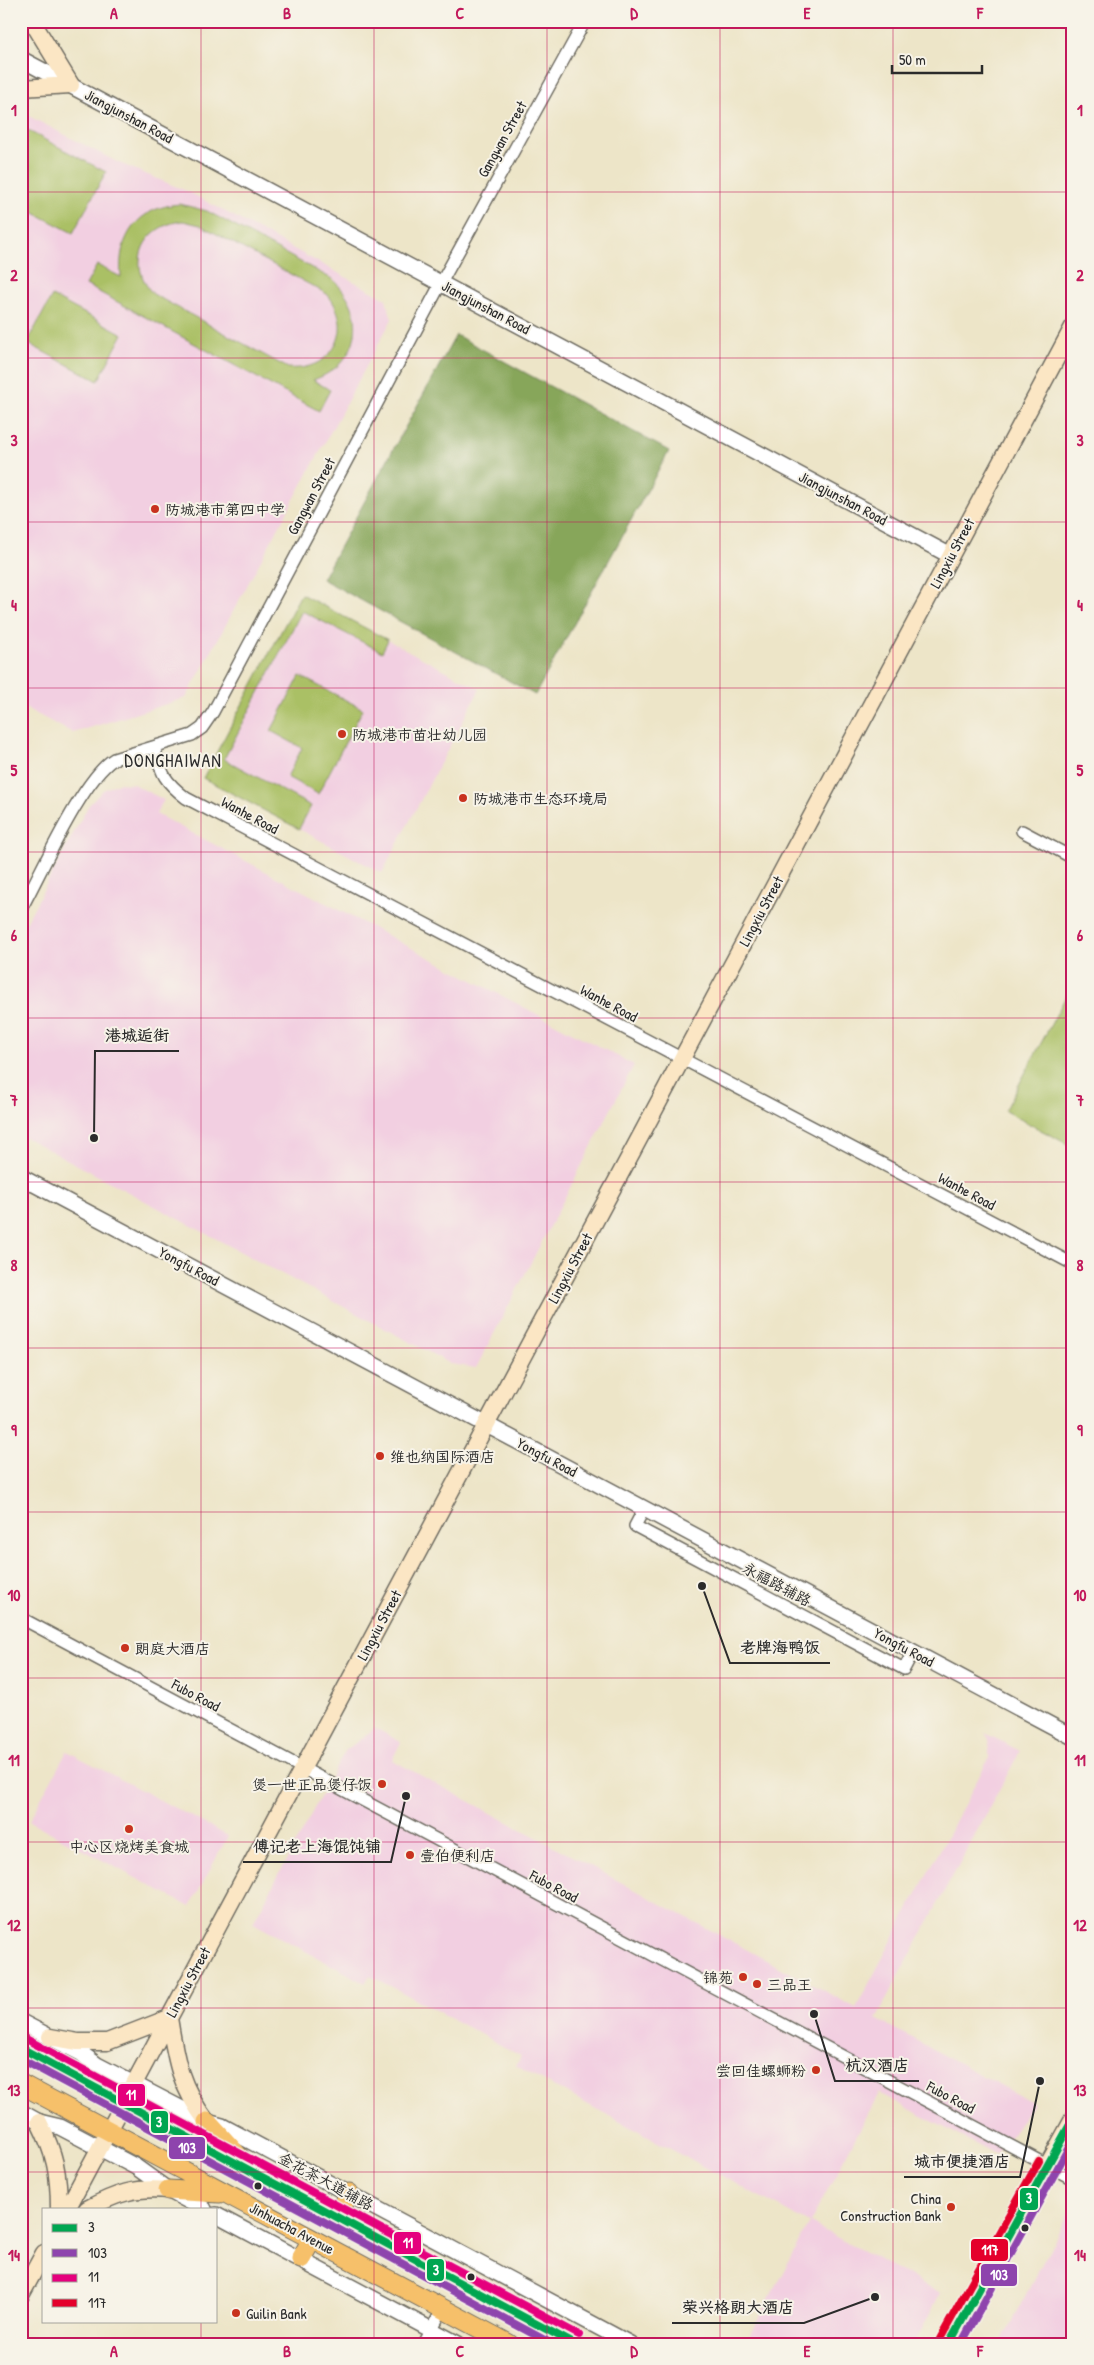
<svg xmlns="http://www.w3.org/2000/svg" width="1094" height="2365" font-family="'Patrick Hand','LXGW WenKai TC',sans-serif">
	<rect width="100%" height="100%" fill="#f7f3e8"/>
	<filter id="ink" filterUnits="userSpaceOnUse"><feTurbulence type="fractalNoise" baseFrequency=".02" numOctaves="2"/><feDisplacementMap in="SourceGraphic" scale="10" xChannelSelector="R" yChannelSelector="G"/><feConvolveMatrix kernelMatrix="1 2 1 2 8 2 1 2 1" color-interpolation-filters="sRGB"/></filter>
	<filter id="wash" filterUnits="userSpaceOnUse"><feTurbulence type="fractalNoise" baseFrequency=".0096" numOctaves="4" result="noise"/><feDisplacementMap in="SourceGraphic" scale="20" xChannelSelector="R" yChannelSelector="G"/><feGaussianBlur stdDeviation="1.12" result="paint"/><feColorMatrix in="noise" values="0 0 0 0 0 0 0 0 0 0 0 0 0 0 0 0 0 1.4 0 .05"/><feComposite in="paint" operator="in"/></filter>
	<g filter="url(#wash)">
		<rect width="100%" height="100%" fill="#ede5c8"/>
		<!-- built -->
		<path fill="#f2cfe1" d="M21,112L119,163L189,192L386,299L392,319L186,698L73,733L21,706Z
			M301,594L480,689L382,873L203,778Z
			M118,783L133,784L164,800L156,814L634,1065L476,1368L451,1364L21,1135V932L88,806L103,790Z
			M375,1728L401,1742L392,1760L856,2008L989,1758V1739L985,1733L1020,1751L876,2019L1034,2103L996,2155L879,2093L810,2223L941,2293L914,2344H745L809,2223L516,2066L521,2056L370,1975L365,1983L253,1923L345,1751Z
			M67,1751L228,1836L190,1907L29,1821Z
			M1069,2212L1073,2215V2344H1000Z"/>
		<!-- green -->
		<path fill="#aac065" stroke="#6a7648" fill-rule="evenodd" d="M21,127L106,172L73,233L21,206Z
			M180,204L207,211L332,279C370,312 361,364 313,380L330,390L319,411L86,285L97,265L121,277C117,236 138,207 180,204ZM183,221L200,225L327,294C357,329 332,372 288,368L153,294C126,264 143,225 183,221Z
			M52,296L123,334L98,381L27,343Z
			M301,594L388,640L382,652L302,611L224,759L311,806L299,829L203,778Z
			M300,676L363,709L318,794L287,777L302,748L271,731Z
			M1073,983V1147L1005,1111Z"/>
		<!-- forest -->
		<path fill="#87a65a" stroke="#596842" d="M456,335L669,451L535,695L322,579Z"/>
	</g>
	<g filter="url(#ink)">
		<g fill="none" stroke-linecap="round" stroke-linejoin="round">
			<!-- minor casing -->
			<g stroke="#6f6c62" stroke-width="14">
				<path id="minor" d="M154,747C162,774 163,780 186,798L1073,1264
					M1022,831L1073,858
					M21,909C41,873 82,779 114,759L192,735L202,728L213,712L441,283L585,21
					M644,1509L635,1526L904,1669L913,1652
					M21,1618L1073,2179
					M424,2344L443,2308"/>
			</g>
			<!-- tertiary casing -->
			<g stroke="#6f6c62" stroke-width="18">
				<path id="tertiary" d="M21,59L951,556
					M21,1177L1073,1737
					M21,2022L81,2053L97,2065L207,2122L222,2126L630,2344
					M21,2112L39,2122L60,2127L136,2167L168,2190L204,2209
					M216,2215L458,2344"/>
			</g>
			<!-- secondary casing -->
			<g stroke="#6f6c62" stroke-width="19">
				<path id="secondary" d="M21,88L71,85L32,21
					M169,2018C176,2062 180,2086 207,2122
					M50,2037L78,2042H107L169,2018
					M39,2122C55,2154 59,2173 59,2209
					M67,2209L1073,327
					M87,2209C117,2193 135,2187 168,2190
					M21,2295L44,2253
					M949,2344L1073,2119"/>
			</g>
			<!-- primary casing -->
			<g stroke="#6f6c62" stroke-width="21">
				<path id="primary" d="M21,2048L574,2344
					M21,2084L509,2344
					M207,2122L243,2161
					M168,2190L220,2193
					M337,2216L349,2193
					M301,2259L312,2239"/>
			</g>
			<!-- minor -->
			<use href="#minor" stroke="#fff" stroke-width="11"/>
			<!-- tertiary -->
			<use href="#tertiary" stroke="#fff" stroke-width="15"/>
			<!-- secondary -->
			<use href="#secondary" stroke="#fbe6c4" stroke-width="16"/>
			<!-- primary -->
			<use href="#primary" stroke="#f6c06b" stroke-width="19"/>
			<!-- bus-1 casing -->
			<g stroke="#f7f3e8" stroke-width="11">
				<path id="bus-1" d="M21,2048L574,2344
					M949,2344L1073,2119"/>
			</g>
			<!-- bus-2 casing -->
			<g stroke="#f7f3e8" stroke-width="11">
				<path id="bus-2" d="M21,2059L552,2344
					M961,2344L1073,2140"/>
			</g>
			<!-- bus-3 casing -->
			<g stroke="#f7f3e8" stroke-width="11">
				<path id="bus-3" d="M26,2039L579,2335"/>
			</g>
			<!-- bus-4 casing -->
			<g stroke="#f7f3e8" stroke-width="11">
				<path id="bus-4" d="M940,2339L1039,2161"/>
			</g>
			<!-- bus-1 -->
			<use href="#bus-1" stroke="#00a651" stroke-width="8"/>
			<!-- bus-2 -->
			<use href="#bus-2" stroke="#8e44ad" stroke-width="8"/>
			<!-- bus-3 -->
			<use href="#bus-3" stroke="#e5007d" stroke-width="8"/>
			<!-- bus-4 -->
			<use href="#bus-4" stroke="#e4002b" stroke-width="8"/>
		</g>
	</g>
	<!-- grid -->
	<path fill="none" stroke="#c2185b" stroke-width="1" stroke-opacity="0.55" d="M201,21V2209M374,21V2344M547,21V2344M720,21V2344M893,21V2344M21,192H1073M21,358H1073M21,522H1073M21,688H1073M21,852H1073M21,1018H1073M21,1182H1073M21,1348H1073M21,1512H1073M21,1678H1073M21,1842H1073M21,2008H1073M21,2172H1073M201,2321V2344"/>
	<!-- markers -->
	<g fill="#c8321e" stroke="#f7f3e8" stroke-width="2">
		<circle cx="155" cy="509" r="5"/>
		<circle cx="342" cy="734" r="5"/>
		<circle cx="463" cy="798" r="5"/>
		<circle cx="380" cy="1456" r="5"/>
		<circle cx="125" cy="1648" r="5"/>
		<circle cx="382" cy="1784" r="5"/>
		<circle cx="129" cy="1829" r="5"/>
		<circle cx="410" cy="1855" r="5"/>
		<circle cx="743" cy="1977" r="5"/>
		<circle cx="757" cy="1984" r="5"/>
		<circle cx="816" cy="2070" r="5"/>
		<circle cx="951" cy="2207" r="5"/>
		<circle cx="236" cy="2313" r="5"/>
	</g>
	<g fill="#2b2b2b" stroke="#f7f3e8" stroke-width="2">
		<circle cx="258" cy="2186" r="4.5"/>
		<circle cx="1025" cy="2228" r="4.5"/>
		<circle cx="471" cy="2277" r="4.5"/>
	</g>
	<g text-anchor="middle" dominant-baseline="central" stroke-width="4" stroke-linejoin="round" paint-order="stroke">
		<!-- street labels -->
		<g font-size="15" fill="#2b2b2b" stroke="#f7f3e8">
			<text transform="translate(129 116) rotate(28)">Jiangjunshan Road</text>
			<text transform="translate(502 139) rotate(-61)">Gangwan Street</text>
			<text transform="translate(486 307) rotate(28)">Jiangjunshan Road</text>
			<text transform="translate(311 496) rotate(-62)">Gangwan Street</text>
			<text transform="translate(843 498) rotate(28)">Jiangjunshan Road</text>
			<text transform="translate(952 553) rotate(-62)">Lingxiu Street</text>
			<text transform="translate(250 815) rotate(28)">Wanhe Road</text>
			<text transform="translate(761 911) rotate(-62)">Lingxiu Street</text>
			<text transform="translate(609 1003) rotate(28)">Wanhe Road</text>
			<text transform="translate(967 1191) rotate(28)">Wanhe Road</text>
			<text transform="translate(189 1266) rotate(28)">Yongfu Road</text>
			<text transform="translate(570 1268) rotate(-62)">Lingxiu Street</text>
			<text transform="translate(547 1457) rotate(28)">Yongfu Road</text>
			<text transform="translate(777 1584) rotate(28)">永福路辅路</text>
			<text transform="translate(379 1625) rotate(-62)">Lingxiu Street</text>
			<text transform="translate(904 1647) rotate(28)">Yongfu Road</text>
			<text transform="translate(196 1695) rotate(28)">Fubo Road</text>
			<text transform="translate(554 1886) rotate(28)">Fubo Road</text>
			<text transform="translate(188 1982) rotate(-62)">Lingxiu Street</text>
			<text transform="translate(951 2097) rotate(28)">Fubo Road</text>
			<text transform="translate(326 2181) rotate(28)">金花茶大道辅路</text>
			<text transform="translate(292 2228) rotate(28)">Jinhuacha Avenue</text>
		</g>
		<!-- poi labels -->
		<g font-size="15" fill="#2b2b2b" stroke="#f7f3e8" text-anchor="start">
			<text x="165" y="509">防城港市第四中学</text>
			<text x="352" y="734">防城港市苗壮幼儿园</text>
			<text x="473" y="798">防城港市生态环境局</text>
			<text x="390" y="1456">维也纳国际酒店</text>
			<text x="135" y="1648">朗庭大酒店</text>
			<text x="372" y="1784" text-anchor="end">煲一世正品煲仔饭</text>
			<text x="129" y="1846" text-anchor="middle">中心区烧烤美食城</text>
			<text x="420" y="1855">壹伯便利店</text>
			<text x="733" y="1977" text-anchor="end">锦苑</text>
			<text x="767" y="1984">三品王</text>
			<text x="806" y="2070" text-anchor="end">尝回佳螺蛳粉</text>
			<text x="941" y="2198" text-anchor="end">China<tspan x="941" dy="17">Construction Bank</tspan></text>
			<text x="246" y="2313">Guilin Bank</text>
		</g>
		<!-- quarter labels -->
		<g font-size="18" letter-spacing="1" fill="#2b2b2b" stroke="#f7f3e8">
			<text x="173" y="760">DONGHAIWAN</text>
		</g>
	</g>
	<!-- callouts -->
	<path fill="none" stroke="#2b2b2b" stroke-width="2" d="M94 1138L95 1051H179M702 1586L730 1663H830M406 1796L391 1862H243M814 2014L835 2081H919M1040 2081L1020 2177H904M875 2297L804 2323H672"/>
	<g fill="#2b2b2b" stroke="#f7f3e8" stroke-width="2">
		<circle cx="94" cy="1138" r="5"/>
		<circle cx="702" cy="1586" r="5"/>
		<circle cx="406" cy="1796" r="5"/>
		<circle cx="814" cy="2014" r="5"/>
		<circle cx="1040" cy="2081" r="5"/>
		<circle cx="875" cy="2297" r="5"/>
	</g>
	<g font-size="16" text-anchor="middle" font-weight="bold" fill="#2b2b2b" stroke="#f7f3e8" stroke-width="4" stroke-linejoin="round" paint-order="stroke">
		<text x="137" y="1041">港城逅街</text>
		<text x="780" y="1653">老牌海鸭饭</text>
		<text x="317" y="1852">傅记老上海馄饨铺</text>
		<text x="877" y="2071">杭汉酒店</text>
		<text x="962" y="2167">城市便捷酒店</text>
		<text x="738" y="2313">荣兴格朗大酒店</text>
	</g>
	<g stroke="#f7f3e8" stroke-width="2">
		<rect x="117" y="2083" width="29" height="24" rx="5" fill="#e5007d"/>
		<rect x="150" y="2110" width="19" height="24" rx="5" fill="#00a651"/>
		<rect x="168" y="2136" width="38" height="24" rx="5" fill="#8e44ad"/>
		<rect x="1019" y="2187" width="20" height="24" rx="5" fill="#00a651"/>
		<rect x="393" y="2231" width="29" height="24" rx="5" fill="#e5007d"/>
		<rect x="970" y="2238" width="39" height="24" rx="5" fill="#e4002b"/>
		<rect x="426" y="2258" width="19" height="24" rx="5" fill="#00a651"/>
		<rect x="980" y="2263" width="38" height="24" rx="5" fill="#8e44ad"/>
	</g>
	<g font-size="14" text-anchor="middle" font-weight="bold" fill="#fff">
		<text x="131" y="2100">11</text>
		<text x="159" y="2127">3</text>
		<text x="187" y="2153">103</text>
		<text x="1029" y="2203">3</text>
		<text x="408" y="2248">11</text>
		<text x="990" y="2255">117</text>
		<text x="436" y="2275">3</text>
		<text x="999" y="2280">103</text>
	</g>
	<!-- margin -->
	<rect width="1094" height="2365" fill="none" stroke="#f7f3e8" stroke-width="55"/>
	<!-- legend -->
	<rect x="42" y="2208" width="175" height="115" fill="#f7f3e8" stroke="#a5a39c"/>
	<rect x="52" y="2224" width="25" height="8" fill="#00a651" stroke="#a5a39c"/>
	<text x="88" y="2232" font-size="15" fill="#2b2b2b">3</text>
	<rect x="52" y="2249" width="25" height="8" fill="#8e44ad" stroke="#a5a39c"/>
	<text x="88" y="2258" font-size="15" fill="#2b2b2b">103</text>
	<rect x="52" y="2274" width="25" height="8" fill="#e5007d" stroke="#a5a39c"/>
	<text x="88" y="2282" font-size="15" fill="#2b2b2b">11</text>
	<rect x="52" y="2299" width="25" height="8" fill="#e4002b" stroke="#a5a39c"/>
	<text x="88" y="2308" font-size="15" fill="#2b2b2b">117</text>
	<!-- scale -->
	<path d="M892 65v8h90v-8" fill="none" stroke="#2b2b2b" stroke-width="2.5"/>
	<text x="899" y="65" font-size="15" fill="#2b2b2b" stroke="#f7f3e8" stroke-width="4" paint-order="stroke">50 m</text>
	<rect x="28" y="28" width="1038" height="2310" fill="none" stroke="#c2185b" stroke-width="2"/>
	<g font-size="16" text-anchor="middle" font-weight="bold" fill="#c2185b">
		<text x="114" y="19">A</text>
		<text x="287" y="19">B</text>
		<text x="460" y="19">C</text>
		<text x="634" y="19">D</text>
		<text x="807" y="19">E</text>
		<text x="980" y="19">F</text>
		<text x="14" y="116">1</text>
		<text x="1080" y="116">1</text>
		<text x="14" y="281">2</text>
		<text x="1080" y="281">2</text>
		<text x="14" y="446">3</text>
		<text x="1080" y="446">3</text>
		<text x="14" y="611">4</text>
		<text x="1080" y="611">4</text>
		<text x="14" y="776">5</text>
		<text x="1080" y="776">5</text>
		<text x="14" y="941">6</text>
		<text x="1080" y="941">6</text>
		<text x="14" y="1106">7</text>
		<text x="1080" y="1106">7</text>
		<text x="14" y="1271">8</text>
		<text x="1080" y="1271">8</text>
		<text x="14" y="1436">9</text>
		<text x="1080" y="1436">9</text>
		<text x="14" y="1601">10</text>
		<text x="1080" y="1601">10</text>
		<text x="14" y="1766">11</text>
		<text x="1080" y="1766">11</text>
		<text x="14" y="1931">12</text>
		<text x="1080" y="1931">12</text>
		<text x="14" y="2096">13</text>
		<text x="1080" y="2096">13</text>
		<text x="14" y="2261">14</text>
		<text x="1080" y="2261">14</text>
		<text x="114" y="2357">A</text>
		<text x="287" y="2357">B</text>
		<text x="460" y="2357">C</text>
		<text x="634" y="2357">D</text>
		<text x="807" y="2357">E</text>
		<text x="980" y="2357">F</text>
	</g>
</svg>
